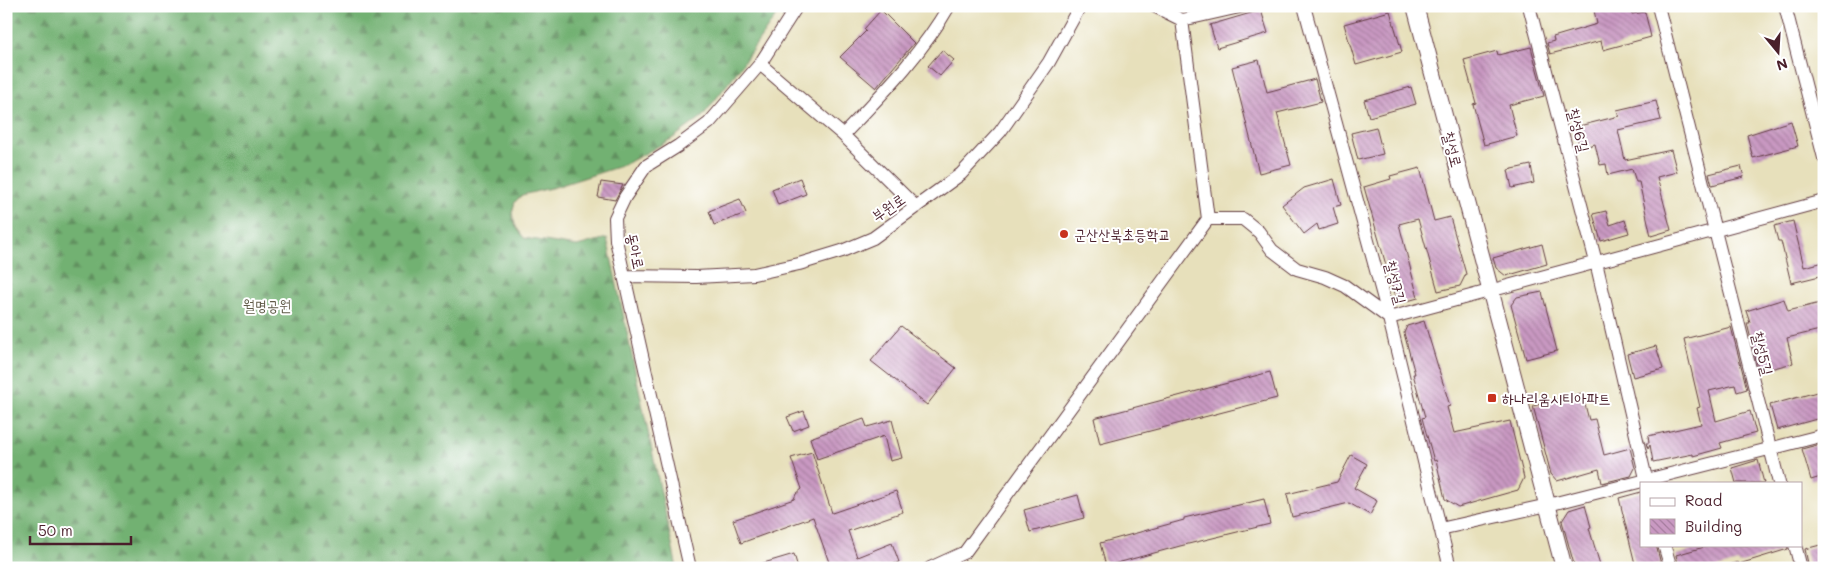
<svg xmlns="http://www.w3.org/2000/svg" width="1830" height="574" font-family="Mali,'Poor Story',sans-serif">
	<defs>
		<pattern id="forest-firs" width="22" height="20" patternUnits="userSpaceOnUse" patternTransform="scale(1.25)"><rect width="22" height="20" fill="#72b172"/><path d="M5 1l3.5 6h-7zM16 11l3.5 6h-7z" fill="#608f5e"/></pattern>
		<pattern id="building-back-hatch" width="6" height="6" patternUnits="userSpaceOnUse" patternTransform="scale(1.25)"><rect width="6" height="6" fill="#c999c2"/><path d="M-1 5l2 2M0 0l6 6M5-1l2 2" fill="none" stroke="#a57c9e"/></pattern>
	</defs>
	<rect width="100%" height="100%" fill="#fff"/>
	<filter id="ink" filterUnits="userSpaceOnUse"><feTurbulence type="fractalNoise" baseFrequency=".02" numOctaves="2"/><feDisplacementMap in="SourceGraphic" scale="10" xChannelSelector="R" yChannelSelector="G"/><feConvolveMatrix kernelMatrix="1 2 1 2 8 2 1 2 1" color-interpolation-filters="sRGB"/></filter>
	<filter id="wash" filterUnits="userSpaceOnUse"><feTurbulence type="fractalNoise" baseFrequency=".0096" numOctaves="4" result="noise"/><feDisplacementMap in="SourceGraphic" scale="20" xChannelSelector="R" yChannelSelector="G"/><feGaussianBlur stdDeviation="1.12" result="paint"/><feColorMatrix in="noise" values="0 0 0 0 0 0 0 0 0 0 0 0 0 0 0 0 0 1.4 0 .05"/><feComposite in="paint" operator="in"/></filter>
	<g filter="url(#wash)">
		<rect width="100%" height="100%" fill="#e7e0bb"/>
		<!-- forest -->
		<path fill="url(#forest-firs)" stroke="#5e684e" d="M6,6H783L736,73L702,117L673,138L624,165L555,187L522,195L515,202L512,213L516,227L524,238L577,246L607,238L677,568H6Z"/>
		<g id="blocks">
			<!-- building -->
			<path fill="url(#building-back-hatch)" d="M1593,6H1630L1632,14L1645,12L1651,37L1603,50L1601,41L1550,54L1547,43L1554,41L1553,37L1597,24Z
				M881,10L914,43L876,88L840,57L866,31L864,29Z
				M1261,10L1268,33L1217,48L1210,25Z
				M1390,11L1402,52L1356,65L1344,24Z
				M1531,47L1544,96L1509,105L1517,136L1484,145L1473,104L1476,103L1464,60L1497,51L1498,55Z
				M942,50L954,60L940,76L928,66Z
				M1259,60L1267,92L1315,79L1321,102L1277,113L1291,165L1259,173L1232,67Z
				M1411,87L1416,104L1369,117L1364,100Z
				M1656,101L1661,120L1618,130L1625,160L1671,150L1677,172L1657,177L1671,230L1651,236L1639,182H1636L1632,169L1608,175L1606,164L1600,165L1595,144L1580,148L1575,127L1619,116L1617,110Z
				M1791,121L1798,146L1753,158L1747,135Z
				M1376,127L1383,154L1358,160L1351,133Z
				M1531,165L1534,183L1512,188L1508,170Z
				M1741,166L1744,177L1712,185L1709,174Z
				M1420,168L1434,221L1450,217L1466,274L1460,286L1438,291L1418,219L1399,224L1418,298L1404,302L1395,297L1364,187L1391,179L1390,176Z
				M800,178L806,194L778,205L772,189Z
				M1334,179L1341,205L1333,207L1338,224L1319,230L1317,224L1304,234L1282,205L1304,188Z
				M601,182L623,185L615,200L598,197Z
				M740,199L746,213L714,225L709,211Z
				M1606,211L1610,225L1625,220L1629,233L1601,241L1593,214Z
				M1793,221L1804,267L1824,262V275L1791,283L1781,241H1778L1774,226Z
				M1542,244L1547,264L1506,276L1496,268L1493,258Z
				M1542,292L1557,351L1526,359L1511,305L1517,297Z
				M1784,299L1788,311L1824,302V329L1787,338L1793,363L1759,372L1747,323H1750L1746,311Z
				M1424,321L1450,406L1447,407L1454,433L1510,421L1524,478L1518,490L1458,507L1445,499L1436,460L1434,461L1422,418L1425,417L1413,374H1415L1404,333L1407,326Z
				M901,326L956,368L927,405L871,361Z
				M1731,327L1747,389L1737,392L1735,385L1709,391L1716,421L1750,411L1756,433L1720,443L1722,448L1693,456V454L1653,462L1650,445L1648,449L1646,443H1649L1648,436L1701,424L1697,408L1700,407L1684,339Z
				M1656,346L1663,369L1633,377L1627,354Z
				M1270,372L1277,398L1100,444L1094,418Z
				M1824,390V417L1777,430L1770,405Z
				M1582,393L1589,420L1595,419L1604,455L1630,448L1635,468L1631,476L1602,483L1599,469L1557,481L1551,474L1533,406Z
				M804,411L809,425L793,431L787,417Z
				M864,419L867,427L892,420L902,458L890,461L884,436L817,459L810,438Z
				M1824,443V476L1811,480L1802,449Z
				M812,452L832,513L896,491L903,512L848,531L857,557L892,543L899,562L884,568H831L813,517L741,543L733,520L794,499L796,494L802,489L791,458Z
				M1351,455L1367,464L1354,488L1377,501L1370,515L1349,503L1292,517L1287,494L1337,482Z
				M1758,460L1764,483H1736L1732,468Z
				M1641,492V545H1656L1661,564L1646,568H1636L1619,498Z
				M1078,495L1084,518L1030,532L1024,510Z
				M1264,499L1270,524L1180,546L1106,566L1100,543L1184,520V518Z
				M1585,505L1591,527L1589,528L1601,568H1575L1562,521L1569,510Z
				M1824,544V568H1809L1805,549Z
				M1711,545H1787L1788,549L1739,564L1738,562L1717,568H1679L1676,555Z
				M794,554L798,568H757V565Z"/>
		</g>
	</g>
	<g filter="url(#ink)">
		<use href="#blocks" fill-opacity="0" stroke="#623c41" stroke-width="1"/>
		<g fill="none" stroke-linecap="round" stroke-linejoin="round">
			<!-- minor casing -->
			<g stroke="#623c41" stroke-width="14">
				<path id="minor" d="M1154,6L1182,20L1244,6
					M1304,6L1389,318L1450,568
					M1529,6L1596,262L1647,483
					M1658,6L1779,483
					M1785,6L1824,158
					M1182,20L1208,219H1243L1259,232L1272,250L1297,269L1325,277L1345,286L1389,318
					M760,64L843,135L916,207
					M843,135C882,94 921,55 949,6
					M625,276L696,277L754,274L799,264L842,251L873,238L961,174L1000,132L1049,62L1080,6
					M1389,318L1824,201
					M1440,529L1548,505L1824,435
					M1664,545L1671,568
					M1795,545L1801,568
					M690,568L616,240L615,218L625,197L646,166L678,146L709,123L760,64L797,6
					M930,568L965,552L1208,219"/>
			</g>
			<!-- tertiary casing -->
			<g stroke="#623c41" stroke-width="18">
				<path id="tertiary" d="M1415,6L1564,568"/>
			</g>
			<!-- minor -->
			<use href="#minor" stroke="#fff" stroke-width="12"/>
			<!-- tertiary -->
			<use href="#tertiary" stroke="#fff" stroke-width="16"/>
		</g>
	</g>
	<!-- markers -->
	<g fill="#c8321e" stroke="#fff" stroke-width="2">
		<circle cx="1064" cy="234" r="5"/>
		<rect x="1487" y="393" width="10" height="10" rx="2.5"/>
	</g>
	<g text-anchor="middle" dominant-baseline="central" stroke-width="4" stroke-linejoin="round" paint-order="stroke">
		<!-- street labels -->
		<g font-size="15" fill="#4a1f2b" stroke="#fff">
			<text transform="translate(1579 130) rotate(75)">칠성6길</text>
			<text transform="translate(1453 149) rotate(75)">칠성로</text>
			<text transform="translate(888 207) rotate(-35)">부원로</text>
			<text transform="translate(636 251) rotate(78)">동아로</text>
			<text transform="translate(1396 282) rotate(75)">칠성7길</text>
			<text transform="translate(1763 353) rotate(76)">칠성5길</text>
		</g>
		<!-- poi labels -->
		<g font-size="15" fill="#4a1f2b" stroke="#fff" text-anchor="start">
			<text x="1074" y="234">군산산북초등학교</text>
			<text x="1502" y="398">하나리움시티아파트</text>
		</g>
		<!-- park labels -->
		<g font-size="15" fill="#625c4a" stroke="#fff">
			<text x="267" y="305">월명공원</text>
		</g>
	</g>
	<!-- margin -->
	<rect width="1830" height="574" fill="none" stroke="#fff" stroke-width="25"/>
	<!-- legend -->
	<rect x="1640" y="482" width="162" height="65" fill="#ffffff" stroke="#b7a5aa"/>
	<rect x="1650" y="498" width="25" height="8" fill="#ffffff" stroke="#b7a5aa"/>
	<text x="1685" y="506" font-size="15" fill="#4a1f2b">Road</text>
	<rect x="1650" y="519" width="25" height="15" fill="url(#building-back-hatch)" stroke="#b7a5aa"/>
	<text x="1685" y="532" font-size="15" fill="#4a1f2b">Building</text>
	<!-- north arrow -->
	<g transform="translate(1778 52) rotate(162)" stroke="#ffffff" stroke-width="4" paint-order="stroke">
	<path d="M0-4L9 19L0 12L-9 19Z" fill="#4a1f2b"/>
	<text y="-8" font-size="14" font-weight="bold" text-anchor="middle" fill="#4a1f2b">N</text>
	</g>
	<!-- scale -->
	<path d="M30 536v8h101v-8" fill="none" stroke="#4a1f2b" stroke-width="2.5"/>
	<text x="38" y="536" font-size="15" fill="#4a1f2b" stroke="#ffffff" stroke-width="4" paint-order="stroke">50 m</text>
</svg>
